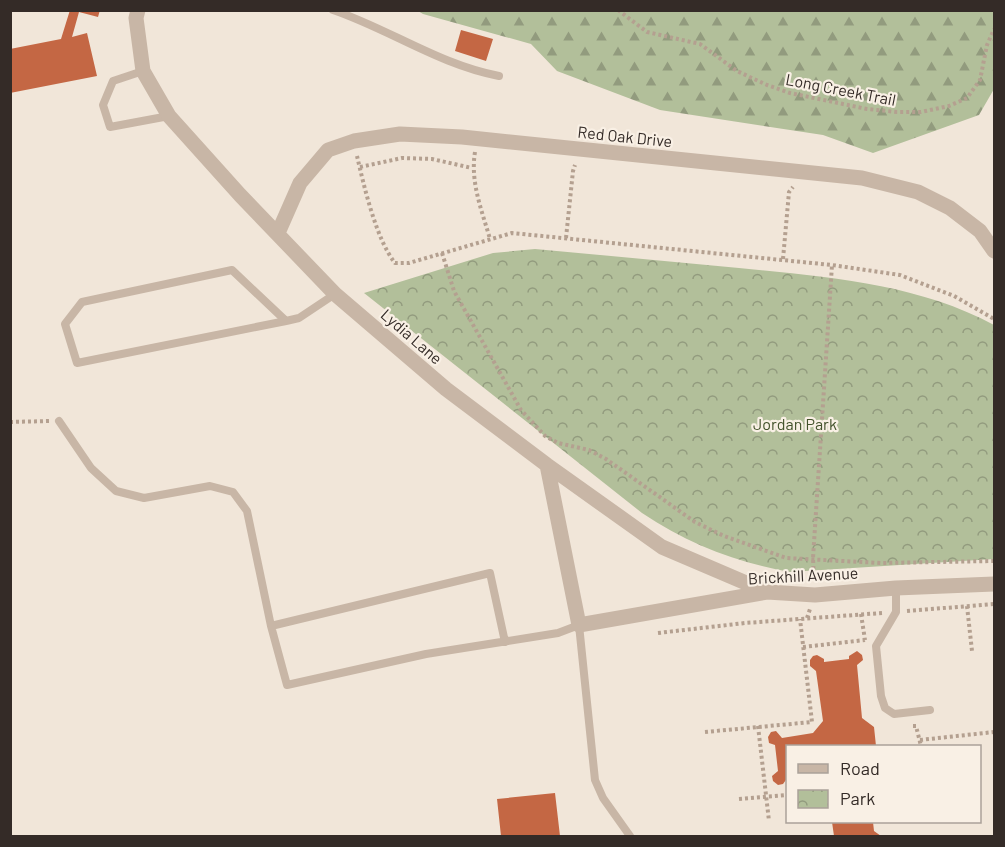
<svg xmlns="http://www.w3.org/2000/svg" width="1005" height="847" font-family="Barlow,sans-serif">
	<defs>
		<pattern id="forest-firs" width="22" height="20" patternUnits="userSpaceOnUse" patternTransform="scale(1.5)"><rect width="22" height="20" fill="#b2bf9a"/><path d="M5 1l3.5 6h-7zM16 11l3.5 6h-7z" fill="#929b7e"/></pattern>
		<pattern id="park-crowns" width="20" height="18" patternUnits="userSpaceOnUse" patternTransform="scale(1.5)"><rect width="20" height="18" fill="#b2bf9a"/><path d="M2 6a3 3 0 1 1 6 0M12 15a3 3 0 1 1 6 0" fill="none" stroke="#929b7e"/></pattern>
	</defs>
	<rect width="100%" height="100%" fill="#f1e6d9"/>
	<!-- forest -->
	<path fill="url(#forest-firs)" d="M418,11H994V89L979,115L873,153L823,135L660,110L557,71L531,44L423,14Z"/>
	<!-- park -->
	<path fill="url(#park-crowns)" d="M535,249C603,255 671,262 739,268C826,277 916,283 994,325V559L790,572C735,562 688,544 642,513L364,293L493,253Z"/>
	<!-- building -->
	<path fill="#c46744" d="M70,10H100L98,17L79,12L72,37L87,33L97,76L10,93V49L61,39Z
		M461,30L493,39L486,61L455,51Z
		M857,651L862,655L863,660L857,665L862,718L874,727L876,746H788V777L783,784L778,785L773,781L772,776L778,771L775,745L769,743L768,737L771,732L776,731L782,738L813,733L823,721L816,671L810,666V660L813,656L817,655L824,659V662L849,659V656Z
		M555,793L560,836H501L497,799Z
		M832,822H873L874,831L881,836H834Z"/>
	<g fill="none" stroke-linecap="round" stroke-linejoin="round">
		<!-- path -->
		<path stroke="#b4a090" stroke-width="4" stroke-dasharray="3 3" stroke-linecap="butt" d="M618,10L647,32L700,44L737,71L767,85L790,93L867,109L897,112H921L949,106L967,98L980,80L987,45L994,29
			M475,152C470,182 482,211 490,239
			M357,156C364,186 376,239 395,263H409L512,233L832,265L900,275L954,296L994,319
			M360,167L402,158L432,159L472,168
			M566,238L573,171L575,165
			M442,253L454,291L521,410L545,436L558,443L589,450L606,459L695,522L724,536L786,558L881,563L994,561
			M783,259L789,192L793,187
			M10,422L49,421
			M814,581L813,558L832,265
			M967,606L972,651
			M907,611L994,604
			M861,614L865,640
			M807,618L810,609
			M658,633L745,623L882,613
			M803,647L865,640
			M758,726L769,821
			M913,726H916L921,746
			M705,732L812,722L800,619
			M920,740L994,732
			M739,799L788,795"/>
		<!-- service -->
		<path stroke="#c8b6a6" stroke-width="8" d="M333,10C389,29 440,65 499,76
			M143,71L113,81L103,105L110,127L169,116
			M286,321L232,270L82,302L65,324L77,363L286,321L299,318L335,294
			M59,421L91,468L116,491L144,498L210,486L233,492L247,511L271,626
			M896,588V612L876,646L881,696L885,708L894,714L930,710
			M505,642L490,573L271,626L287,685L426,654L558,633L579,625L595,780L603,798L630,836"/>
		<!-- minor -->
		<path stroke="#c8b6a6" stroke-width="15" d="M138,10L136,18L143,71L169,116L240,195L335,294L446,389L547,465L662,547L767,592
			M278,233L300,183L328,150L354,141L400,134L462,137L862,178L918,192L950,208L980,231L994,251
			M547,465L579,625L767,592L815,595L896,588L994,584"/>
	</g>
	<g text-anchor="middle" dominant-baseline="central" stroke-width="4.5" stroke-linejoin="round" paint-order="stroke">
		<!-- street labels -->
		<g font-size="16" fill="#342b27" stroke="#f9f0e5">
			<text transform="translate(841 89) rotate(11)">Long Creek Trail</text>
			<text transform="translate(625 136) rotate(6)">Red Oak Drive</text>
			<text transform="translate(412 336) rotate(41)">Lydia Lane</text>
			<text transform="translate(803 575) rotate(-3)">Brickhill Avenue</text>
		</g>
		<!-- park labels -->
		<g font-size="16" fill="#43522b" stroke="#f9f0e5">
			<text x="795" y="423">Jordan Park</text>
		</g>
	</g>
	<!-- border -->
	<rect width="1005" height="847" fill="none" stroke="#342b27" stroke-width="24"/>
	<!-- legend -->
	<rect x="786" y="745" width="195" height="78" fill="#f9f0e5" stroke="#aaa199" stroke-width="1.5"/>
	<rect x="798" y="764" width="30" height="9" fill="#c8b6a6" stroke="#aaa199" stroke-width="1.5"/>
	<text x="840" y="775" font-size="18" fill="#342b27">Road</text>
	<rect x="798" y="790" width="30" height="18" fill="url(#park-crowns)" stroke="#aaa199" stroke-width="1.5"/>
	<text x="840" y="805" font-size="18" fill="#342b27">Park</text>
</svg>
